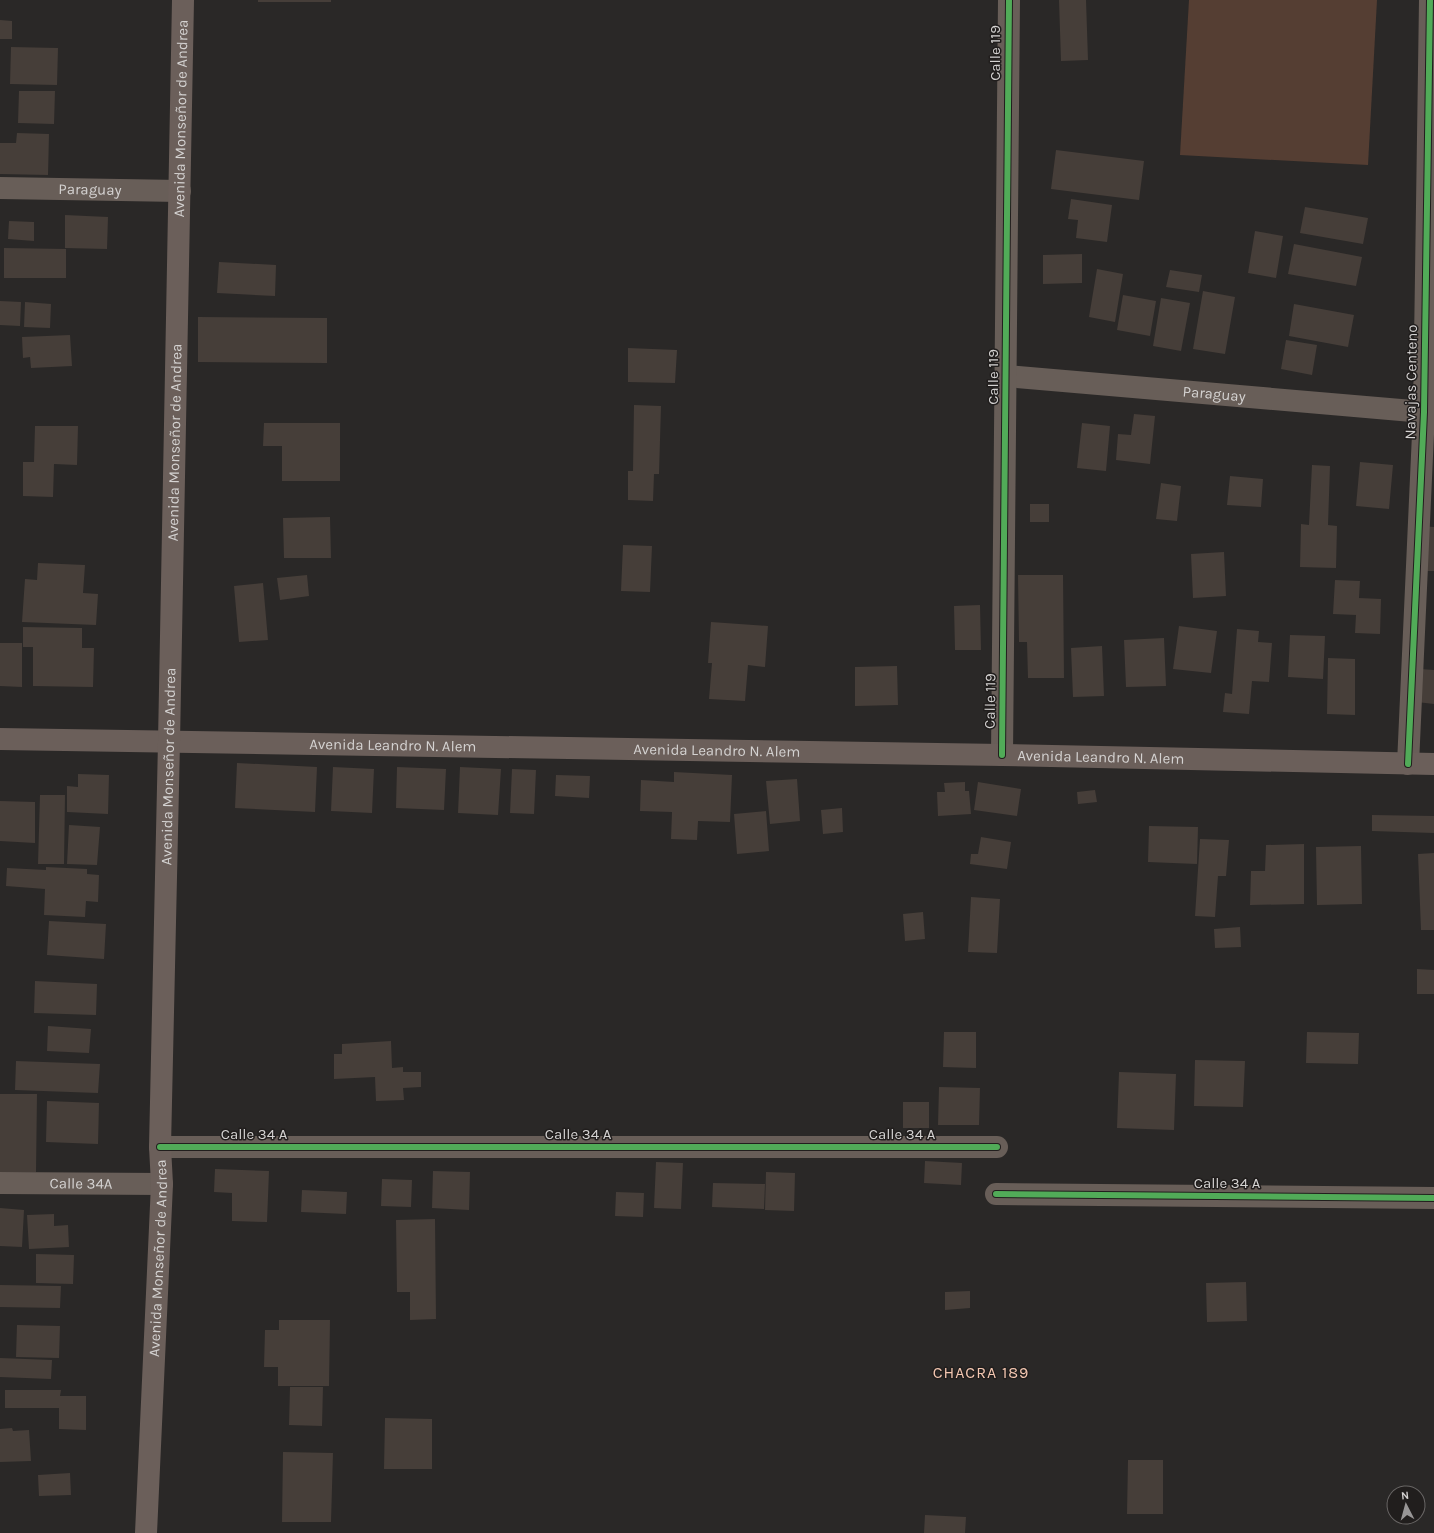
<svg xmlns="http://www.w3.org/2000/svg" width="1434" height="1533" font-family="Karla,sans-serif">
	<rect width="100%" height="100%" fill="#2a2827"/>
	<!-- green -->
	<path fill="#553e33" d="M1189,0H1377L1368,165L1180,155Z"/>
	<!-- building -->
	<path fill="#463e39" d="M258,0H331V2H258Z
		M1059,0H1086L1088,60L1061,61Z
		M0,20L12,21V39H0Z
		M11,47L58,48L57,85L10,84Z
		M19,91H55L54,124L18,123Z
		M17,133L49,134L48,175L0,174V143H16Z
		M1056,150L1144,161L1139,200L1051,189Z
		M1071,199L1112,205L1107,242L1076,238L1078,220L1068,219Z
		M1305,207L1368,218L1363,244L1300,233Z
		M65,215L108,217L107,249L65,248Z
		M9,221L34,222V241L8,239Z
		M1255,231L1283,236L1276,278L1248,273Z
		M1294,244L1362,257L1356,286L1288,274Z
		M4,248L66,249V278H4Z
		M1082,254V283L1043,284V255Z
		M219,262L276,265L275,296L217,293Z
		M1097,269L1123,274L1115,322L1089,317Z
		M1170,270L1202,275L1199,292L1166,287Z
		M1203,291L1235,297L1225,354L1193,349Z
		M1123,295L1156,301L1150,336L1117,330Z
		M1161,298L1190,303L1181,351L1153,346Z
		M0,301L21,302L20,326L0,325Z
		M25,302L51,304L50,328L24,327Z
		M1294,304L1354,315L1348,347L1289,336Z
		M198,317L327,318V363L198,362Z
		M70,335L72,366L31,368L30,357L23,358L22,337Z
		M1286,340L1317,345L1312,375L1281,369Z
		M628,348L677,350L675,383L628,382Z
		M634,405L661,406L659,474H654L653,501L628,500V471H633Z
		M1134,414L1155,416L1150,464L1116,460L1118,434L1131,435Z
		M264,423H340V481H282V446H263Z
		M1082,423L1110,426L1106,471L1077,468Z
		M35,426H78L77,465L54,464L53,497L23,496V462H34Z
		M1360,462L1393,465L1389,509L1356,506Z
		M1312,465L1330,466L1328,525L1337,526L1336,568L1300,567L1301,524L1309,525Z
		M1230,476L1263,479L1261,507L1227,505Z
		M1161,483L1181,486L1177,521L1156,519Z
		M1030,504H1049V522H1030Z
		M330,517L331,558H284L283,518Z
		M1420,526L1434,527V571H1426Z
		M623,545L652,546L650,592L621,591Z
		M1224,552L1226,596L1193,598L1191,554Z
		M38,563L85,565L83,593L98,594L96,625L22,622L25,579L37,580Z
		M307,575L309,596L280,600L277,578Z
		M1018,575H1063L1064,678H1028L1027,642H1019Z
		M1335,580L1360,581L1359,598L1381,599L1380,634L1355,633L1356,615L1333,614Z
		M263,583L268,640L239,642L234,586Z
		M980,605L981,650H955L954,606Z
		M711,622L768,626L765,667L748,665L745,701L709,699L712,663H708Z
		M1179,626L1217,631L1211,673L1173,669Z
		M23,627L82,628V648H94L93,687L33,686V647H23Z
		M1237,629L1259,631L1258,642L1272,643L1269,682L1252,681L1249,714L1223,712L1225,693L1232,694Z
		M1290,635L1325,636L1323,679L1288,677Z
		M1164,638L1166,686L1126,687L1124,640Z
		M0,643H22V687L0,686Z
		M1102,646L1104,696L1073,697L1071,648Z
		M1328,658L1355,659V715L1327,714Z
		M897,666L898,705L855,706V667Z
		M1420,669L1434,670V704L1417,702Z
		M237,763L317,767L315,812L235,808Z
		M333,767L374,769L372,813L331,811Z
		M397,767L446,769L444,810L396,808Z
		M460,767L501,769L498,815L458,813Z
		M512,769L536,770L534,814L510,813Z
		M674,772L732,775L730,822L698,821L697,840L671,839L672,812L640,811L641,780L674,782Z
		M78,774L109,775L108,814L67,812V786L78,787Z
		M556,775L590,776L589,798L555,796Z
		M797,779L800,821L770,824L766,781Z
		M965,782V791H969L971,814L938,816L937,792H945L944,783Z
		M978,782L1021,789L1017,816L974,810Z
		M1095,790L1097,802L1078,804L1077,792Z
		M40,795H65L64,864H38Z
		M0,801L35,802V843L0,841Z
		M842,808L843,832L823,834L821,810Z
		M766,811L769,851L737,854L734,814Z
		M1372,815L1434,816V833L1372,831Z
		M69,825L100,827L97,865L67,864Z
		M1149,826L1198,827L1197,864L1148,862Z
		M981,837L1011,842L1007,869L970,864L971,854H978Z
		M1200,839L1229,840L1226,876H1218L1215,917L1195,916Z
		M1304,844V904L1250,905L1251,871H1265L1266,845Z
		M1361,846L1362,904L1317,905L1316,847Z
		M1434,853V930H1421L1418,854Z
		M46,867L87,869V874L99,875L98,902L86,901L85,917L44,915L45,889L6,886L7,868L46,870Z
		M971,897L1000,899L997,953L968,952Z
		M923,912L925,939L905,941L903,914Z
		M49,921L106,924L104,959L47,955Z
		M1240,927L1241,947L1215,948L1214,929Z
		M1417,969L1434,970V994H1417Z
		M35,981L97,984L96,1015L34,1013Z
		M48,1026L91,1029L89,1053L47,1051Z
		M944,1032H976V1068L943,1067Z
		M1307,1032L1359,1033L1358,1064L1306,1063Z
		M391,1041L392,1068L403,1067V1072H421V1087L403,1088L404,1100L376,1101L375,1077L334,1079V1054H342V1044Z
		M1195,1060L1245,1061L1243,1107L1194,1106Z
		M16,1061L100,1064L98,1093L15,1090Z
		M1119,1072L1176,1074L1174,1130L1117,1128Z
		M939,1087L980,1088L979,1125H938Z
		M0,1094H37L36,1172H0Z
		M47,1101L99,1103L98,1144L46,1142Z
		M903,1102H929V1128H903Z
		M925,1161L962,1163L961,1185L924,1183Z
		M656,1162L683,1163L681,1209L654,1208Z
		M215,1169L269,1171L267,1222L232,1221V1193L214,1192Z
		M433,1171L470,1172L469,1210L432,1208Z
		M766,1172L795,1173L794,1211L765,1210Z
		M382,1179L412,1180L411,1207L381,1206Z
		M713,1183L765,1184L764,1209L712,1207Z
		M302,1190L347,1192L346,1214L301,1212Z
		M616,1192L644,1193L643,1217L615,1216Z
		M0,1208L24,1210L22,1247L0,1246Z
		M54,1214V1226L68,1225L69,1247L29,1249L27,1215Z
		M435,1219L436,1319L410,1320V1292H397L396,1220Z
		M36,1254L74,1255L73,1284L36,1283Z
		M1246,1282L1247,1321L1207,1322L1206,1283Z
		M0,1285L61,1286L60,1308L0,1307Z
		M970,1291V1308L945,1310V1292Z
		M279,1320H330L329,1386H278V1367H264L265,1330H279Z
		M17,1325L60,1326L59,1358L16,1357Z
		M0,1358L52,1360L51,1379L0,1377Z
		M290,1387H323L322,1426L289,1425Z
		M5,1390H61L60,1396H86V1430L59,1429V1408H5Z
		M385,1418L432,1419V1469H384Z
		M12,1428L13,1431L29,1430L31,1461L0,1462V1429Z
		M283,1452L333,1453L331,1522H282Z
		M1128,1460H1163V1514H1127Z
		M70,1473L71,1495L39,1496L38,1475Z
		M925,1515L966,1517L965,1533H924Z"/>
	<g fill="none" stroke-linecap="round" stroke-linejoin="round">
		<!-- minor -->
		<g stroke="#685e58" stroke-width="22">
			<path id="s1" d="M0,188L180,191"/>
			<path id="s2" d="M1006,376L1424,412"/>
			<path d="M1002,755L1009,0"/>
			<path d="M1408,764L1424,412L1430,0"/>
			<path d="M160,1147H997"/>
			<path id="s3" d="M0,1183L162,1184"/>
			<path d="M996,1194L1434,1198"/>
		</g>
		<!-- secondary -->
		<g stroke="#6b5f5a" stroke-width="22">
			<path id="s4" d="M0,739L1002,755L1434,764"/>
			<path id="s5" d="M146,1533L162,1184L160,1147L169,742L183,0"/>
		</g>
		<!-- cycleway casing -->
		<g stroke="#211e1d" stroke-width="8">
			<path id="cycleway" d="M1002,755L1009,0
				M1408,764L1424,412L1430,0
				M160,1147H997
				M996,1194L1434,1198"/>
		</g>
		<!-- cycleway -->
		<use href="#cycleway" stroke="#51ab58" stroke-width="6"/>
	</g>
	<g text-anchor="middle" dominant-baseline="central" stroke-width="3" stroke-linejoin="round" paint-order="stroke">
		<!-- street labels -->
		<g font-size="15" fill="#d4d2d1" stroke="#211e1d">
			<text transform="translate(995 53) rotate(-90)">Calle 119</text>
			<text stroke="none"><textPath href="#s5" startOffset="1415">Avenida Monseñor de Andrea</textPath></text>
			<text stroke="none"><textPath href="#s1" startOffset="90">Paraguay</textPath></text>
			<text transform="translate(993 377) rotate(-90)">Calle 119</text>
			<text transform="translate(1411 382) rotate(-89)">Navajas Centeno</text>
			<text stroke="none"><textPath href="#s2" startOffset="209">Paraguay</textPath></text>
			<text stroke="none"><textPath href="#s5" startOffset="1091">Avenida Monseñor de Andrea</textPath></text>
			<text transform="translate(990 701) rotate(-89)">Calle 119</text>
			<text stroke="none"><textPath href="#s4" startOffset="393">Avenida Leandro N. Alem</textPath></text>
			<text stroke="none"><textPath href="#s4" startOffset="717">Avenida Leandro N. Alem</textPath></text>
			<text stroke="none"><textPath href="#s4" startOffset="1101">Avenida Leandro N. Alem</textPath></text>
			<text stroke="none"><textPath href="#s5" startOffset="767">Avenida Monseñor de Andrea</textPath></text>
			<text x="254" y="1134">Calle 34 A</text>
			<text x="578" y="1134">Calle 34 A</text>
			<text x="902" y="1134">Calle 34 A</text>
			<text stroke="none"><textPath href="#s3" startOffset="81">Calle 34A</textPath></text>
			<text x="1227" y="1183">Calle 34 A</text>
			<text stroke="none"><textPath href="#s5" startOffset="275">Avenida Monseñor de Andrea</textPath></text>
		</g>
		<!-- neighbourhood labels -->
		<g font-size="16" letter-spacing="1" fill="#f5c8b2" stroke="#211e1d">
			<text x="981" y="1372">CHACRA 189</text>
		</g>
	</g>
	<!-- north arrow -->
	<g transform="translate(1406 1505) rotate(354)"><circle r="19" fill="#211e1d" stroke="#696665"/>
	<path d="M0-3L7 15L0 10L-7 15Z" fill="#989696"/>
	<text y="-6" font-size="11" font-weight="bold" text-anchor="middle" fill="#d4d2d1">N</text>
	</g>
</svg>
